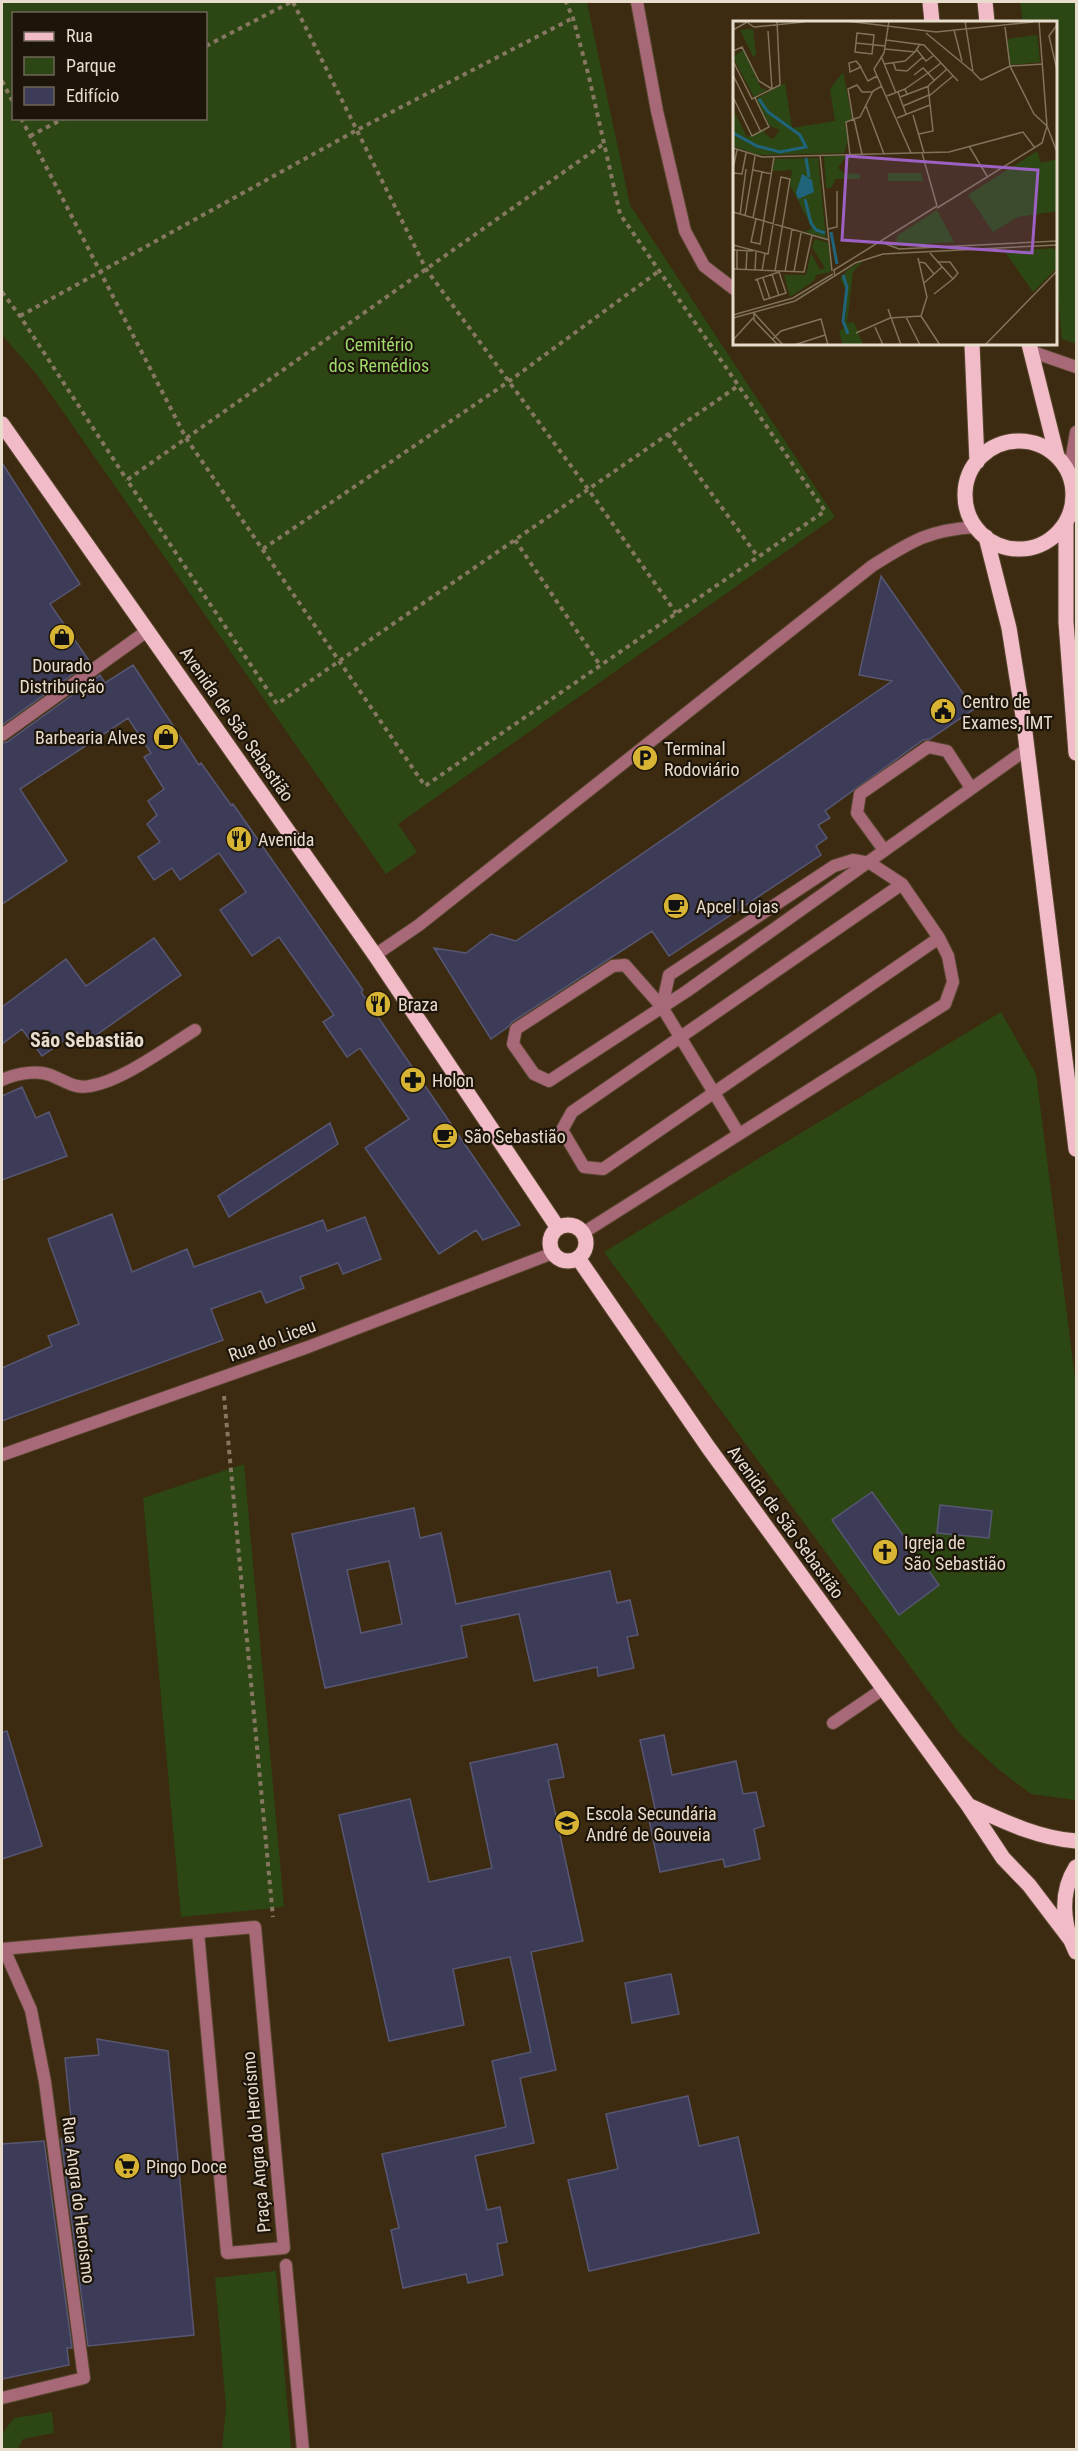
<svg xmlns="http://www.w3.org/2000/svg" width="1078" height="2451" font-family="'Roboto Condensed',sans-serif">
	<rect width="100%" height="100%" fill="#3c2b10"/>
	<!-- green -->
	<path fill="#2c4713" fill-rule="evenodd" d="M2,2H587L630,205L835,517L398,824L417,852L386,874L38,376L2,335ZM14,14H206V118H14Z
		M1020,2H1076V344L1062,339L1056,283V22H1023Z
		M1001,1012L1036,1074L1076,1385V1799L1075,1800L1031,1794L998,1769L960,1734L604,1252Z
		M244,1464L284,1907L181,1917L143,1498Z
		M276,2271L291,2449H222L226,2407L215,2278Z
		M52,2412L54,2433L23,2439L18,2449H2V2434L14,2418Z"/>
	<!-- building -->
	<path fill="#3c3c58" stroke="#575774" stroke-width="1.5" fill-rule="evenodd" d="M2,463L80,584L50,604L90,662L2,725Z
		M881,576L974,709L930,739L923,740L825,811L830,818L818,825L827,838L816,846L821,855L669,956L652,931L512,1022L508,1027L491,1039L434,948L466,953L491,934L516,941L892,681L859,675Z
		M133,665L199,765L201,763L231,805L233,804L363,990L361,992L520,1225L483,1240L476,1230L439,1254L365,1148L409,1119L360,1048L347,1057L323,1022L334,1015L279,937L252,956L220,910L246,892L219,853L180,880L172,868L154,880L138,857L160,842L147,824L157,815L148,801L164,789L144,757L151,753L128,718L20,789L67,861L2,904V743L7,742L100,675L105,683Z
		M154,938L181,975L85,1043L77,1032L42,1056L22,1029L2,1044V1007L66,959L86,986Z
		M22,1087L36,1118L49,1112L67,1156L2,1180V1096Z
		M330,1123L338,1144L229,1217L218,1196Z
		M112,1214L132,1272L187,1249L194,1267L323,1220L327,1231L365,1217L381,1259L343,1274L338,1263L300,1277L304,1288L266,1303L261,1291L211,1309L223,1340L2,1421V1368L52,1346L48,1336L79,1324L48,1239Z
		M872,1492L939,1585L899,1615L832,1520Z
		M940,1505L992,1511L989,1538L937,1533Z
		M414,1508L420,1538L441,1533L456,1604L610,1571L617,1603L630,1600L638,1635L627,1637L634,1668L598,1676L597,1667L534,1681L519,1614L461,1626L467,1657L325,1688L292,1534ZM389,1561L402,1624L361,1633L347,1570Z
		M7,1731L42,1846L2,1859V1732Z
		M664,1735L672,1775L736,1761L743,1794L756,1792L764,1826L754,1829L760,1859L725,1867L723,1859L660,1872L648,1815L656,1813L640,1740Z
		M557,1744L564,1777L548,1780L583,1941L531,1952L556,2070L520,2078L534,2143L475,2156L487,2210L500,2207L507,2242L497,2244L503,2275L468,2283L466,2274L403,2288L391,2230L399,2228L382,2154L506,2127L492,2061L531,2052L510,1957L453,1969L464,2025L389,2041L339,1815L410,1799L429,1882L492,1868L470,1763Z
		M671,1974L679,2014L632,2023L625,1983Z
		M97,2039L168,2051L194,2335L88,2346L61,2139L73,2138L65,2058L99,2055Z
		M688,2096L699,2146L738,2137L759,2233L589,2271L568,2180L618,2169L606,2114Z
		M44,2141L72,2348H67L69,2365L2,2379V2144Z"/>
	<g fill="none" stroke-linecap="round" stroke-linejoin="round">
		<!-- service casing -->
		<g stroke="#58472e" stroke-width="14">
			<path id="service" d="M637,2L657,111L685,231L704,266L734,289
				M1030,351L1076,367
				M1069,473L1076,432
				M884,850L857,813L860,794L928,747L947,751L971,788
				M902,884L572,1112L562,1130L584,1167L603,1169L939,938
				M375,955L419,925L872,566C912,541 928,530 976,527
				M2,1080C12,1075 30,1071 42,1073C59,1075 70,1090 90,1086C122,1081 166,1048 195,1030
				M739,1134L662,1007L625,965L613,966L516,1029L513,1044L534,1074L549,1081L687,991L1027,749
				M583,1233L945,1004L953,982L948,956L939,938L902,884L870,863L853,860L834,866L669,975L662,1007
				M833,1723L883,1689
				M2,1949L255,1927L284,2248L227,2253L198,1932
				M2,2398L84,2378L45,2082L31,2010L4,1949"/>
		</g>
		<!-- pedestrian casing -->
		<g stroke="#58472e" stroke-width="14">
			<path id="pedestrian" d="M286,2265L303,2450"/>
		</g>
		<!-- minor casing -->
		<g stroke="#58472e" stroke-width="14">
			<path id="minor" d="M2,735L147,631
				M2,1455L308,1347L553,1253"/>
		</g>
		<!-- primary casing -->
		<g stroke="#58472e" stroke-width="17">
			<path id="primary" d="M930,2L932,22
				M985,2L987,22
				M972,344L977,462
				M1029,344L1057,456
				M2,424L375,955L558,1228
				M965 495a54 54 0 1 1 108 0a54 54 0 1 1-108 0Z
				M1066,522V622L1076,753
				M986,537L1009,628L1023,716L1076,1149
				M550 1243a18 18 0 1 1 36 0a18 18 0 1 1-36 0Z
				M578,1258L708,1447L968,1805L1003,1858L1029,1885L1070,1939
				M968,1805C1003,1821 1037,1838 1076,1841
				M1076,1867C1059,1893 1063,1926 1076,1952"/>
		</g>
		<!-- path -->
		<path stroke="#867761" stroke-width="4" stroke-dasharray="4.5 4.5" stroke-linecap="butt" d="M293,2L426,269L588,489L676,613
			M206,46L291,2
			M2,81L14,104
			M21,118L186,438L425,786L825,511L620,214L589,77L573,18L566,2
			M30,136L65,118
			M602,145L127,480L277,704L738,386
			M2,292L20,316L127,480
			M20,316L357,130L573,18
			M668,434L758,557
			M515,540L600,665
			M263,549L508,382L659,271
			M224,1396L273,1917"/>
		<!-- service -->
		<use href="#service" stroke="#a76878" stroke-width="12"/>
		<!-- pedestrian -->
		<use href="#pedestrian" stroke="#a76878" stroke-width="12"/>
		<!-- minor -->
		<use href="#minor" stroke="#a76878" stroke-width="12"/>
		<!-- primary -->
		<use href="#primary" stroke="#f1bcc8" stroke-width="15"/>
	</g>
	<!-- icons -->
	<defs>
		<g id="shop-disc" transform="scale(1.35)"><circle r="9.5" fill="#d7b434" stroke="#1d150a"/><path d="M-5-2.5h2.3a2.7 3.5 0 0 1 5.4 0H5L5.5 6h-11ZM-1.5-2.5h3a1.5 2.3 0 0 0-3 0Z" fill="#111"/></g>
		<g id="civic-disc" transform="scale(1.35)"><circle r="9.5" fill="#d7b434" stroke="#1d150a"/><path d="M-.6-6.5H3V-4.5H.6V-3L4-1V1h2V6H-6V1h2V-1L-.6-3ZM-1.2 2.5V6h2.4V2.5Z" fill="#111"/></g>
		<g id="parking-disc" transform="scale(1.35)"><circle r="9.5" fill="#d7b434" stroke="#1d150a"/><path d="M-3.5-5.5H1a3.5 3.5 0 0 1 0 7H-1V5.5H-3.5ZM-1-3.4V-.6H.8a1.4 1.4 0 0 0 0-2.8Z" fill="#111"/></g>
		<g id="restaurant-disc" transform="scale(1.35)"><circle r="9.5" fill="#d7b434" stroke="#1d150a"/><path d="M-5-6h1v4h1v-4h1v4h1v-4h1v5L-1.5 .5V6h-2V.5L-5-1ZM5-6V6H3V1.5H1.5Q1.5-4 5-6Z" fill="#111"/></g>
		<g id="cafe-disc" transform="scale(1.35)"><circle r="9.5" fill="#d7b434" stroke="#1d150a"/><path d="M-5.5-4.5H6V0H3Q3 3.5 0 3.5H-2.5Q-5.5 3.5-5.5 0ZM3-3.2v2h1.7v-2ZM-6 4.5H4V6H-6Z" fill="#111"/></g>
		<g id="pharmacy-disc" transform="scale(1.35)"><circle r="9.5" fill="#d7b434" stroke="#1d150a"/><path d="M-2-6h4v4h4v4h-4v4h-4v-4h-4v-4h4Z" fill="#111"/></g>
		<g id="church-disc" transform="scale(1.35)"><circle r="9.5" fill="#d7b434" stroke="#1d150a"/><path d="M-1.2-6h2.4v3.5h3.3v2.4h-3.3V6h-2.4V-.1h-3.3v-2.4h3.3Z" fill="#111"/></g>
		<g id="school-disc" transform="scale(1.35)"><circle r="9.5" fill="#d7b434" stroke="#1d150a"/><path d="M0-5L7-2L0 1L-7-2ZM-4 1L0 2.5L4 1V4Q0 6-4 4Z" fill="#111"/></g>
		<g id="supermarket-disc" transform="scale(1.35)"><circle r="9.5" fill="#d7b434" stroke="#1d150a"/><path d="M-6-5.5h2.5l.6 2H6L4.5 2H-2.5L-4.4-4H-6ZM-1.5 3.2a1.3 1.3 0 1 0 .1 0ZM3 3.2a1.3 1.3 0 1 0 .1 0Z" fill="#111"/></g>
	</defs>
	<g fill-rule="evenodd">
		<use href="#shop-disc" x="62" y="637"/>
		<use href="#civic-disc" x="943" y="711"/>
		<use href="#shop-disc" x="166" y="737"/>
		<use href="#parking-disc" x="645" y="758"/>
		<use href="#restaurant-disc" x="239" y="839"/>
		<use href="#cafe-disc" x="676" y="906"/>
		<use href="#restaurant-disc" x="378" y="1004"/>
		<use href="#pharmacy-disc" x="413" y="1080"/>
		<use href="#cafe-disc" x="445" y="1136"/>
		<use href="#church-disc" x="885" y="1552"/>
		<use href="#school-disc" x="567" y="1823"/>
		<use href="#supermarket-disc" x="127" y="2166"/>
	</g>
	<g text-anchor="middle" dominant-baseline="central" stroke-width="4.5" stroke-linejoin="round" paint-order="stroke">
		<!-- park labels -->
		<g font-size="18" fill="#9edb6b" stroke="#1d150a">
			<text x="379" y="344">Cemitério<tspan x="379" dy="21">dos Remédios</tspan></text>
		</g>
		<!-- poi labels -->
		<g font-size="18" fill="#e8dccd" stroke="#1d150a" text-anchor="start">
			<text x="62" y="665" text-anchor="middle">Dourado<tspan x="62" dy="21">Distribuição</tspan></text>
			<text x="962" y="701">Centro de<tspan x="962" dy="21">Exames, IMT</tspan></text>
			<text x="146" y="737" text-anchor="end">Barbearia Alves</text>
			<text x="664" y="748">Terminal<tspan x="664" dy="21">Rodoviário</tspan></text>
			<text x="258" y="839">Avenida</text>
			<text x="696" y="906">Apcel Lojas</text>
			<text x="398" y="1004">Braza</text>
			<text x="432" y="1080">Holon</text>
			<text x="464" y="1136">São Sebastião</text>
			<text x="904" y="1542">Igreja de<tspan x="904" dy="21">São Sebastião</tspan></text>
			<text x="586" y="1813">Escola Secundária<tspan x="586" dy="21">André de Gouveia</tspan></text>
			<text x="146" y="2166">Pingo Doce</text>
		</g>
		<!-- street labels -->
		<g font-size="18" fill="#e8dccd" stroke="#1d150a">
			<text transform="translate(237 724) rotate(55)">Avenida de São Sebastião</text>
			<text transform="translate(272 1340) rotate(-20)">Rua do Liceu</text>
			<text transform="translate(786 1522) rotate(54)">Avenida de São Sebastião</text>
			<text transform="translate(256 2142) rotate(-95)">Praça Angra do Heroísmo</text>
			<text transform="translate(79 2200) rotate(83)">Rua Angra do Heroísmo</text>
		</g>
		<!-- neighbourhood labels -->
		<g font-size="20" font-weight="bold" fill="#e8dccd" stroke="#1d150a">
			<text x="87" y="1040">São Sebastião</text>
		</g>
	</g>
	<!-- overview -->
	<g transform="translate(733 21)">
		<rect width="324" height="324" fill="#3c2b10"/>
		<path d="M20,8L23,32L21,37L7,9ZM304,14L307,41L278,44L274,18ZM10,29L22,54L16,57L22,55L28,67L34,69L21,76L0,36ZM110,51L119,97L112,102L115,120L111,132L25,134L0,125V88L14,116L33,109L31,112L40,118L47,109L37,105L23,78L52,62L59,107L102,100L97,68ZM304,130L308,142L324,138V190L285,196L260,211L235,174ZM91,135H116L117,140L112,137L105,147L111,152L127,153V158H103L98,167H93ZM85,137L93,217L72,211L79,207L57,164L59,149L40,150L42,138ZM155,152H188L190,160H155ZM204,189L221,221L161,225L165,214ZM82,218L95,222L98,251L83,254L81,260L57,276L51,254H73L78,232L87,249L92,247L79,226ZM319,227L324,229V247L300,271L272,231ZM131,239L120,251L114,302L121,301L130,324H110L106,310L112,307L113,269L107,258L114,249Z" fill="#2c4713"/>
		<path d="M69,153L79,159L81,171L65,178L63,172Z" fill="#20647c"/>
		<path fill="none" stroke="#20647c" stroke-width="3" d="M0,112L24,125L47,131L73,126L67,114L35,91L26,78M73,137L76,156M72,178L78,202L83,209L92,212M98,211L104,243M110,254L114,266L110,300L115,313"/>
		<path fill="none" stroke="#81725c" stroke-width="1.5" d="M113,0L203,11L300,1M156,0L151,32L141,48L178,132M232,0L240,51L248,59L277,45L310,43M306,0L314,105L324,131M15,2L21,6L71,1M324,4L316,15L324,49M272,6L277,45L301,93L314,105M0,9L16,0M221,9L229,40M35,10L39,68M124,12L141,14L139,33L122,31ZM193,12L239,50M153,19L191,24L225,60M123,22L152,25M152,28L182,31L187,23M184,29L193,40L201,34M0,30L9,26L26,60L39,68M148,35L163,72M0,40L19,78L47,64L44,0M123,40L128,46L117,51L116,42ZM160,41L163,49L174,50L190,36M151,43L172,40L182,31M128,47L135,60L144,55M0,54L28,111M202,60L195,52L208,42M172,68L195,52L190,47L181,54M165,71L173,93M154,75L172,68L174,73M196,75L220,55M0,76L19,115L36,106L22,77M167,76L196,65M133,85L151,133M170,85L196,74M180,94L191,132M164,97L197,84M120,98L115,68L124,64L129,71H140M121,98L127,96L140,70L149,65M121,98L129,133M186,113L200,110L195,65L214,48M236,125L254,155M0,127L29,136L216,131L290,111L302,127M189,132L204,185M87,134L99,250M117,134L113,101L121,98M0,148L4,129M20,149L39,153M0,152L9,153L13,132M204,187L309,122L314,105M0,191L96,219M7,194L13,148M12,195L22,135M20,197L29,151M23,198L18,221L27,223L41,136M95,208L104,206V170M148,221L166,228L324,220M0,224L35,233L48,156L57,158L42,250M0,229L20,230M197,232L220,258L201,273M185,237L194,276L188,295M186,241L192,242L201,253M204,241H217L225,252L220,258M0,248L71,251L79,214M4,249V230M13,249L14,230M22,249L23,231M29,250L32,232M52,251L59,208M61,251L68,212M39,253L46,275M102,256L101,249L204,185M30,257L37,278M22,259L46,251L53,272L31,279L24,258M191,262L209,246M155,288L168,324M21,291V299L45,324M21,292L50,324M0,294L60,277L100,253M188,295L207,324M173,296L187,324M0,297L62,280L122,242L150,233L324,224M142,306L150,324M123,312L157,297L188,295M40,318L48,310L88,298L95,324M0,319L20,297M61,324L92,314M252,324L324,250"/>
		<path fill="#9c61c3" fill-opacity="0.15" stroke="#9c61c3" stroke-width="3" d="M114,135L305,149L299,232L109,219Z"/>
		<rect width="324" height="324" fill="none" stroke="#e8dccd" stroke-width="3"/>
	</g>
	<!-- border -->
	<rect width="1078" height="2451" fill="none" stroke="#e8dccd" stroke-width="6"/>
	<!-- legend -->
	<rect x="12" y="12" width="195" height="108" fill="#1d150a" stroke="#6e6558" stroke-width="1.5"/>
	<rect x="24" y="32" width="30" height="9" fill="#f1bcc8" stroke="#6e6558" stroke-width="1.5"/>
	<text x="66" y="42" font-size="18" fill="#e8dccd">Rua</text>
	<rect x="24" y="57" width="30" height="18" fill="#2c4713" stroke="#6e6558" stroke-width="1.5"/>
	<text x="66" y="72" font-size="18" fill="#e8dccd">Parque</text>
	<rect x="24" y="87" width="30" height="18" fill="#3c3c58" stroke="#6e6558" stroke-width="1.5"/>
	<text x="66" y="102" font-size="18" fill="#e8dccd">Edifício</text>
</svg>
